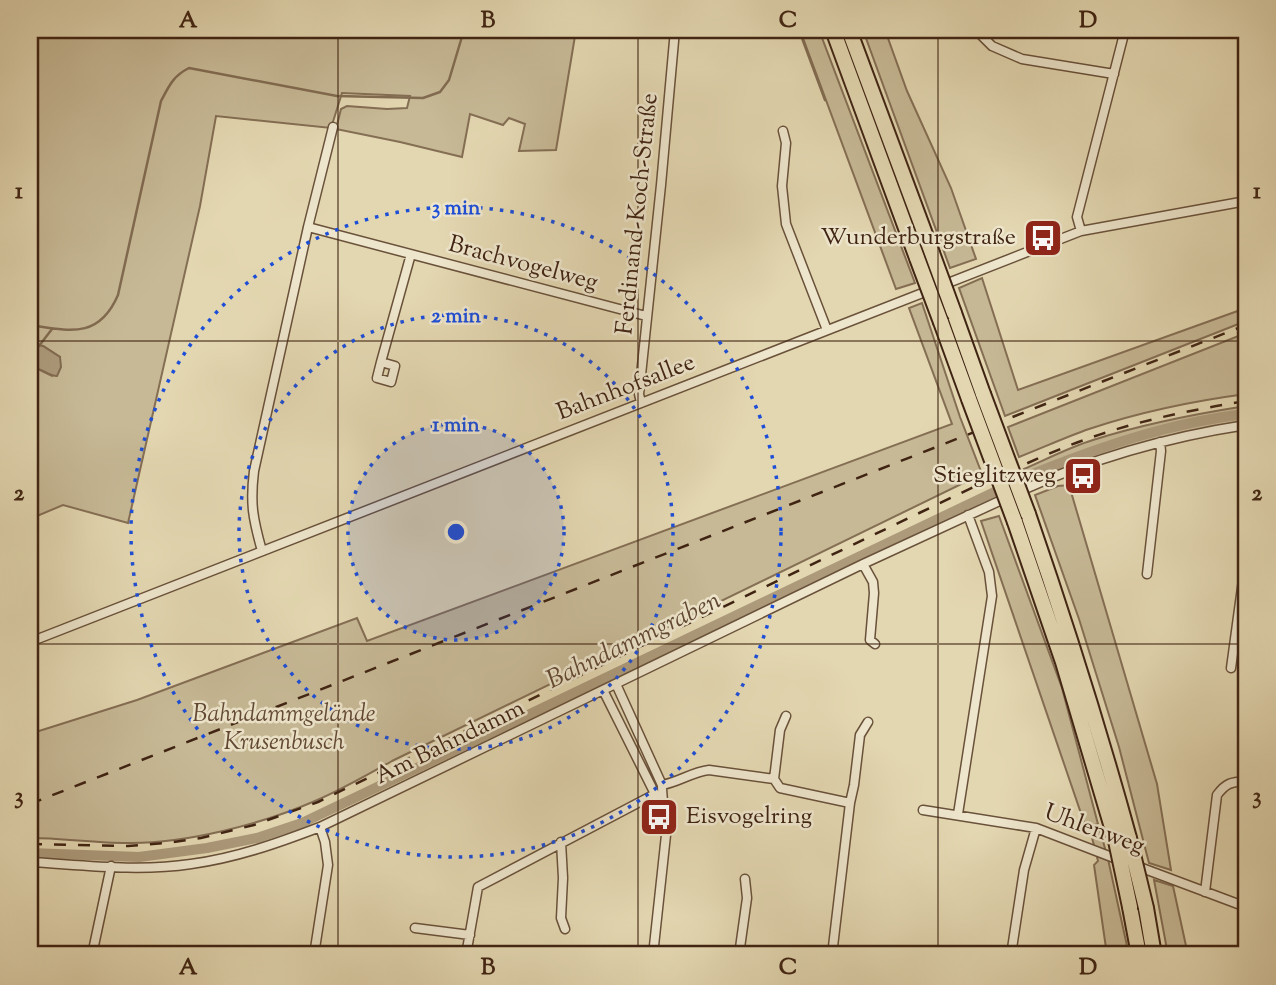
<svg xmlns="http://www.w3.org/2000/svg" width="1276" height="985" font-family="'Sorts Mill Goudy',serif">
	<rect width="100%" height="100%" fill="#e3d7b1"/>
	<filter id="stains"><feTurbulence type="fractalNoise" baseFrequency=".00286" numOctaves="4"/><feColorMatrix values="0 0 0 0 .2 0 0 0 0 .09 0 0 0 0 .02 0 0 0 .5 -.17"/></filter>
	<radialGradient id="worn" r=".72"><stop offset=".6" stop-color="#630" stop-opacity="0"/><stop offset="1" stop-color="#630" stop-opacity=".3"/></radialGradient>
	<!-- green -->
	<path fill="#c7b996" stroke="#846e54" stroke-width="2" d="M30,30H576L556,150L519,151L525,124L509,118L503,125L470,114L462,157L400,142L336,129L341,109L347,106L387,109L407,108L410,96L342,93L331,128L216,116L200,206L128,523L63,505L30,519V372L33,368H36L52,376L60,357L43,346L30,344Z
		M800,30H819L915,283L896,289Z
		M863,30H885L907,91L951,188L976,259L950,268Z
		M982,278L1018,390L1246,308V321L1005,416L959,288Z
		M922,303L960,417L982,474L392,761C367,775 341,790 315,801C262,824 185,844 127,843C94,843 62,838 30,838V732L39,731L137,700L357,618L367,641L952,424L909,308Z
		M1246,333V394C1193,401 1140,412 1089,429C1066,437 1042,448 1019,457L1008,427Z
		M1246,406V421C1171,433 1099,453 1028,482L1024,469C1047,459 1070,447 1093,440C1143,424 1195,414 1246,406Z
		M1069,485L1157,784L1171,870L1149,863L1119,747L1079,619L1035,495L1058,486Z
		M999,516L1062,688L1098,824L1086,828L981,521Z
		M1099,827L1108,859L1129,955H1107L1094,865L1098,861L1090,830Z
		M1154,880L1173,886L1188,955H1168Z"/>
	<!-- water -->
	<path fill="#ac9a7b" stroke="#816b51" stroke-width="2" d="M30,344L43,346L60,357L61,367L57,376C48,376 42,368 33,368L30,372Z"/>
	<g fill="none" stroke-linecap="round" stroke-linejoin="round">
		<!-- stream -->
		<path stroke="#816b51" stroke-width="2.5" d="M799,30L825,100
			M30,325C70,331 99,339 118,295L161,101C169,86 173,76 189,68L337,96L423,98L440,92L449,80L464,30
			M39,346L52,329"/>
		<!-- canal -->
		<path stroke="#ac9a7b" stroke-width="10" d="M30,853L139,857L207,848L257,838L302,823L1030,475C1099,447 1172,422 1246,414"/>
		<!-- minor casing -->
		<g stroke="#69513a" stroke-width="11">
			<path id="minor" d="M976,30L992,46L1022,59L1114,74
				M783,131L786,143L782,186L786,224L827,330
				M308,227L646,316
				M1081,231L1077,217L1125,30
				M381,362L395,366L391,382L377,378L381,362L411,254
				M641,403L639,394L661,185L675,30
				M1018,492C1091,459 1167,437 1246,425
				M262,551C253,519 250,504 254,471L308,227L333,127
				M863,564L873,582L874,593L870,640L875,644
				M1147,574L1161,451L1160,442
				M30,642L1081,231L1246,201
				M1231,668L1246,558
				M616,684L662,785C662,802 666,818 666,835L653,955
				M603,690L655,794L657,797
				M774,779L780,730L786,716
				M662,785C679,782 692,772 709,770L774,779L780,788L850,803L832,955
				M850,803L854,785L860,735L868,722
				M923,810L1036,828L1122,861
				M958,814L992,596L989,572L968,515
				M561,842L563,878L561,918L565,929
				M30,862C83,865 138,872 191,864C236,858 278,843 320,827L863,564L1006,498
				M1134,865L1246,907
				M1205,892L1217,795C1226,783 1231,782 1246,781
				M415,928L470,935
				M92,955L111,866
				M314,955L328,865L325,842L320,827
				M466,955L478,887L655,794
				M739,955L747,898L745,879
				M1011,955L1024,870L1036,828"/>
		</g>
		<!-- motorway casing -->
		<g stroke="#402413" stroke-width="18">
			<path id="motorway" d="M833,30L917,258
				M849,30L932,253
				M954,313L983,394
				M941,322L969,399
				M1028,514C1065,621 1099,729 1129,838
				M1015,522L1063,662L1116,841
				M1130,907L1139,955
				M1146,908L1154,955"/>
		</g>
		<!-- minor -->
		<use href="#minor" stroke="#ede5cc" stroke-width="8"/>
		<!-- motorway -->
		<use href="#motorway" stroke="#e3d7b1" stroke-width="14"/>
		<!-- rail -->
		<path stroke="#402413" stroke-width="2.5" stroke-dasharray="12 12" stroke-linecap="butt" d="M30,804L1246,325
			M30,844L128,846L166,843L201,838L254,825L318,802L633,650L984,482C1018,468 1050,452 1084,440C1136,421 1191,410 1246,401"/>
		<!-- motorway-bridge casing -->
		<g stroke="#402413" stroke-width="18" stroke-linecap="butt">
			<path id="motorway-bridge" d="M932,253L954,313
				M917,258L941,322
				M983,394L1028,514
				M969,399L1015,522
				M1129,838L1146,908
				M1116,841L1130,907"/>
		</g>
		<!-- motorway-bridge -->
		<use href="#motorway-bridge" stroke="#e3d7b1" stroke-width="14"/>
	</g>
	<!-- grid -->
	<path fill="none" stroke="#402413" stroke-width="2" stroke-opacity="0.55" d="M338,30V955M638,30V955M938,30V955M30,341H1246M30,644H1246"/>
	<!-- distance rings -->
	<circle cx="456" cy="532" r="108" fill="#1d4ed8" fill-opacity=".12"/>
	<g fill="none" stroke="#1d4ed8" stroke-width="3.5" stroke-dasharray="3.5 7">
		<circle cx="456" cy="532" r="108"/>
		<circle cx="456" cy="532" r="217"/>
		<circle cx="456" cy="532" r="325"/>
	</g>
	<!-- icons -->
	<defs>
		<g id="bus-square" transform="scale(2.0125)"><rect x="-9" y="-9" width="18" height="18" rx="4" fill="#8f2418" stroke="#ede5cc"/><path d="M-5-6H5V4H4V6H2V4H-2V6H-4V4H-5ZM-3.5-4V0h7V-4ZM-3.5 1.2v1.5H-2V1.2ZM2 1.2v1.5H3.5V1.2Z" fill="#fff"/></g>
	</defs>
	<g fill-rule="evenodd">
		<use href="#bus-square" x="1043" y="238"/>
		<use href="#bus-square" x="1083" y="476"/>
		<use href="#bus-square" x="659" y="817"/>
	</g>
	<g text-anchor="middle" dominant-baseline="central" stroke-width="5" stroke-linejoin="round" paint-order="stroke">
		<!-- street labels -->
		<g font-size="24" fill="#402413" stroke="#ede5cc">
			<text transform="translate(638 214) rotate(-84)">Ferdinand-Koch-Straße</text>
			<text transform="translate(523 264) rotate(15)">Brachvogelweg</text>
			<text transform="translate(626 388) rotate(-21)">Bahnhofsallee</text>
			<text transform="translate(450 743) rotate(-26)">Am Bahndamm</text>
			<text transform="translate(1094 830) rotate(20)">Uhlenweg</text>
		</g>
		<!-- poi labels -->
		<g font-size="24" fill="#402413" stroke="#ede5cc" text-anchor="end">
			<text x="1016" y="238">Wunderburgstraße</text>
			<text x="1056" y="476">Stieglitzweg</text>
			<text x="686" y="817" text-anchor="start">Eisvogelring</text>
		</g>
		<!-- park labels -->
		<g font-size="24" font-style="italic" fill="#624934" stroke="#ede5cc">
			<text x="284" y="715">Bahndammgelände<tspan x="284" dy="28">Krusenbusch</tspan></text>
		</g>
		<!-- water labels -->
		<g font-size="26" font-style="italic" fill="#604732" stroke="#ede5cc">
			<text transform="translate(634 641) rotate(-26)">Bahndammgraben</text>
		</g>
	</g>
	<circle cx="456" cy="532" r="10" fill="#1d4ed8" stroke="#ede5cc" stroke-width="3.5"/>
	<g font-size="21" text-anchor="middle" font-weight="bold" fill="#1d4ed8" stroke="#ede5cc" stroke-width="5" stroke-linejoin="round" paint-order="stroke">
		<text x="456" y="214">3 min</text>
		<text x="456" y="322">2 min</text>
		<text x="456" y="431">1 min</text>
	</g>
	<!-- margin -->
	<rect width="1276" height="985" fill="none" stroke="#e3d7b1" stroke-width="77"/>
	<rect x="38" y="38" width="1200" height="908" fill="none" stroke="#402413" stroke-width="2.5"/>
	<g font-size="23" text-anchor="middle" font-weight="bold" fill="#402413">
		<text x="188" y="27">A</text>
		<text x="488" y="27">B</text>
		<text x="788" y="27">C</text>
		<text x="1088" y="27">D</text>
		<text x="19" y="198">1</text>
		<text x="1257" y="198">1</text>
		<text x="19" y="500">2</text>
		<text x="1257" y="500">2</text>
		<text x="19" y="803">3</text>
		<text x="1257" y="803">3</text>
		<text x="188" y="974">A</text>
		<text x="488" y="974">B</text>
		<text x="788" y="974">C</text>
		<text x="1088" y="974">D</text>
	</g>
	<rect width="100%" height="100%" filter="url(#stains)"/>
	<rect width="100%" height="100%" fill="url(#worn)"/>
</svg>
